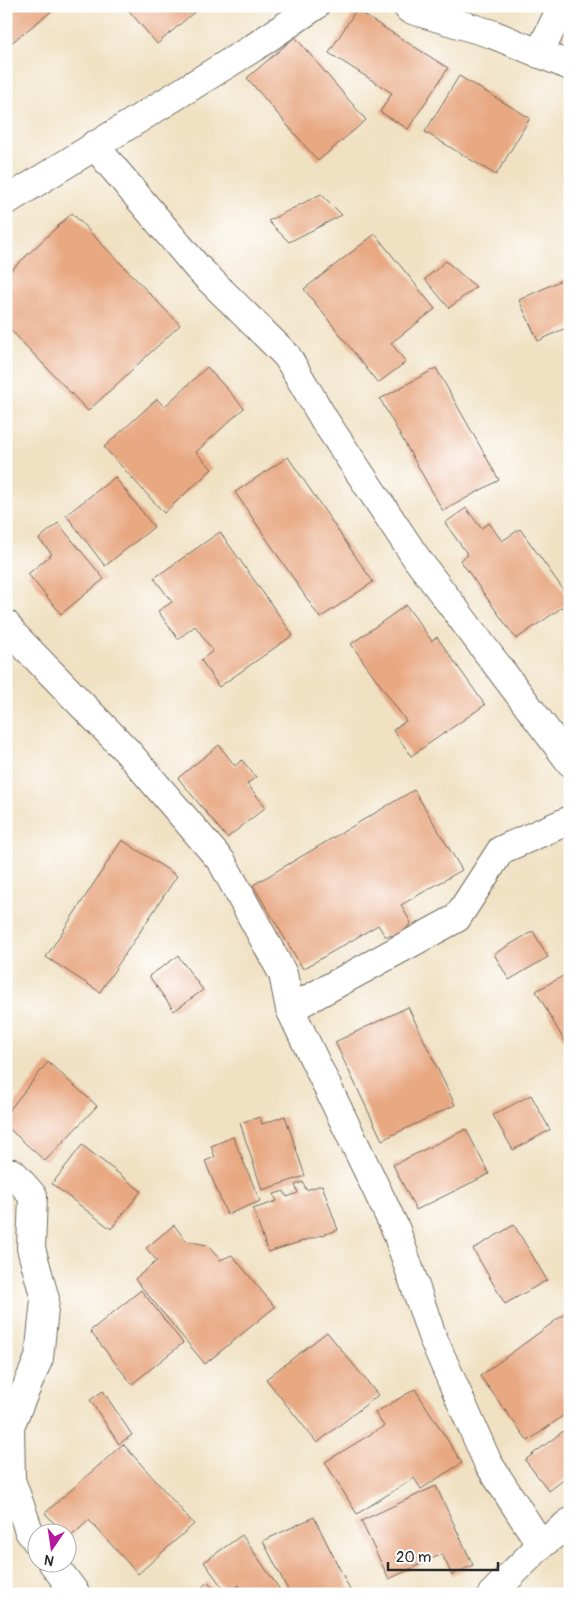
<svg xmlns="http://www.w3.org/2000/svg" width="576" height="1600" font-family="Pangolin,sans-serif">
	<rect width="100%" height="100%" fill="#fff"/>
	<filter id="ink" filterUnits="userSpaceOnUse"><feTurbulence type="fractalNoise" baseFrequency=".02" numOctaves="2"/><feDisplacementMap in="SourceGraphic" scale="10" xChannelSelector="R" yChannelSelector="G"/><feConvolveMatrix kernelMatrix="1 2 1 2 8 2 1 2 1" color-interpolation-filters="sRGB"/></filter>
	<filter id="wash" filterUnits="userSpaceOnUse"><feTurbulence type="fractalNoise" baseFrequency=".0096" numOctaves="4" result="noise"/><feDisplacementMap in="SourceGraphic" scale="20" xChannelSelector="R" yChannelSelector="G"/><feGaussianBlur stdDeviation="1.12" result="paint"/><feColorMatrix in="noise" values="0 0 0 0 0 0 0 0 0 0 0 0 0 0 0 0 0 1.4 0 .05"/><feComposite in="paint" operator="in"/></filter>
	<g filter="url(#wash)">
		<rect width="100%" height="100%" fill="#f0e1c3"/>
		<g id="blocks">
			<!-- building -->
			<path fill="#e8a882" d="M6,6H58L6,47Z
				M125,6H197L199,8L157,44Z
				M356,10L448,68L408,129L380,112L392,93L329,53Z
				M295,37L366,120L318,161L247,78Z
				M459,76L530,118L496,175L425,132Z
				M321,194L342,215L289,242L268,221Z
				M72,213L180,325L88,411L6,325V275Z
				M375,234L435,309L391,343L406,362L378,383L304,289Z
				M446,261L476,287L449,308L425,279Z
				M570,276V326L538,341L519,300Z
				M207,367L244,408L196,452L212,469L164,513L104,447L157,399L164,407Z
				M436,368L499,480L443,511L380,399Z
				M288,457L373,582L320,618L235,492Z
				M115,477L154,527L105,566L66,515Z
				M466,508L481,528L489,523L502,541L520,529L570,599V602L516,639L460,560L468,555L445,523Z
				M58,523L104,579L61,614L28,574L52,554L39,539Z
				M220,532L293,635L219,687L201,660L213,651L195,626L178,639L158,611L172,602L154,578Z
				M406,605L432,641L437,637L485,705L411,756L393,730L406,721L351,644Z
				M219,745L235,766L242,760L256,777L247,784L266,807L227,838L178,778Z
				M414,790L462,870L401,905L411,923L401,935L385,936L378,925L303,969L253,885Z
				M122,840L177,876L100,992L46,957Z
				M533,931L548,957L509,980L494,954Z
				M178,956L203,990L174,1011L149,976Z
				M570,972V1051L536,991Z
				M408,1007L455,1105L382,1140L335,1042Z
				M48,1062L97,1106L45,1161L6,1126V1114Z
				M531,1095L550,1130L513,1150L493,1115Z
				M285,1116L305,1176L262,1190L240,1123L260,1117L262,1124Z
				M466,1129L489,1174L416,1210L393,1165Z
				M233,1137L260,1201L227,1215L205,1161L215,1157L211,1146Z
				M82,1145L141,1191L111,1229L52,1184Z
				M303,1182L306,1190L322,1185L338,1230L268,1252L253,1209L277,1201L274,1194L284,1191L287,1197L298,1193L295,1185Z
				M174,1225L186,1241L207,1245L220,1260L232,1255L275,1307L205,1364L135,1279L157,1261L146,1248Z
				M514,1225L547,1280L505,1304L473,1249Z
				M141,1290L183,1343L132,1384L90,1331Z
				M570,1310V1411L528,1441L480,1376Z
				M327,1332L378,1395L317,1443L266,1379Z
				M415,1389L462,1463L421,1489L414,1478L357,1514L325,1462L384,1426L375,1413Z
				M103,1391L132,1435L119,1444L90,1400Z
				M570,1426V1475L549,1491L525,1460Z
				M123,1444L194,1524L138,1574L89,1520L68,1539V1532H62L45,1513Z
				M436,1486L473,1565L452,1575L442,1554L389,1579L361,1521Z
				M314,1517L350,1590L343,1594H290L263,1541Z
				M242,1535L283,1594H245L239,1585L227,1594L204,1562Z
				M207,1582L219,1594H196Z"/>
		</g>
	</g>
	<g filter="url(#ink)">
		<use href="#blocks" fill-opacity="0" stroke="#706b60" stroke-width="1"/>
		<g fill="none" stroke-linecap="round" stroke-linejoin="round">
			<!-- minor casing -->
			<g stroke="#706b60" stroke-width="30">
				<path id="minor" d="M407,6L409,9L492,34L570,66
					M539,54L562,6
					M94,145L197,267L287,356L325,421L417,559L570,762
					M6,201L253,48L315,6
					M6,624L14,635L127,751L222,862L283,974L290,1009L396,1230L432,1336L488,1463L541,1545
					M290,1009L457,918L501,850L570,820
					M13,1173L33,1196L31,1248L45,1299L39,1358L10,1426L11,1480L29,1531L38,1543
					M52,1562L76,1594"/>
			</g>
			<!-- tertiary casing -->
			<g stroke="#706b60" stroke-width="30">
				<path id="tertiary" d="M492,1594L541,1545L570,1522"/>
			</g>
			<!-- minor -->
			<use href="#minor" stroke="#fff" stroke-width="28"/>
			<!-- tertiary -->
			<use href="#tertiary" stroke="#fff" stroke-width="28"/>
		</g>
	</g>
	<!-- margin -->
	<rect width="576" height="1600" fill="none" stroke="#fff" stroke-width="25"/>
	<!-- north arrow -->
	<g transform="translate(52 1548) rotate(193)"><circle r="24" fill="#ffffff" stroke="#aaaaaa"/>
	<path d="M0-4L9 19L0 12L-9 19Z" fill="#b5179e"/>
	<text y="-8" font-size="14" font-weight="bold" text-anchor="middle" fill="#2b2b2b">N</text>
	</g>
	<!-- scale -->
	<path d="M388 1562v8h110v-8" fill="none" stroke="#2b2b2b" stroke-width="2.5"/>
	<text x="396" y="1562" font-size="15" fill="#2b2b2b" stroke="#ffffff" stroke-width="4" paint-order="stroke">20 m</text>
</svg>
